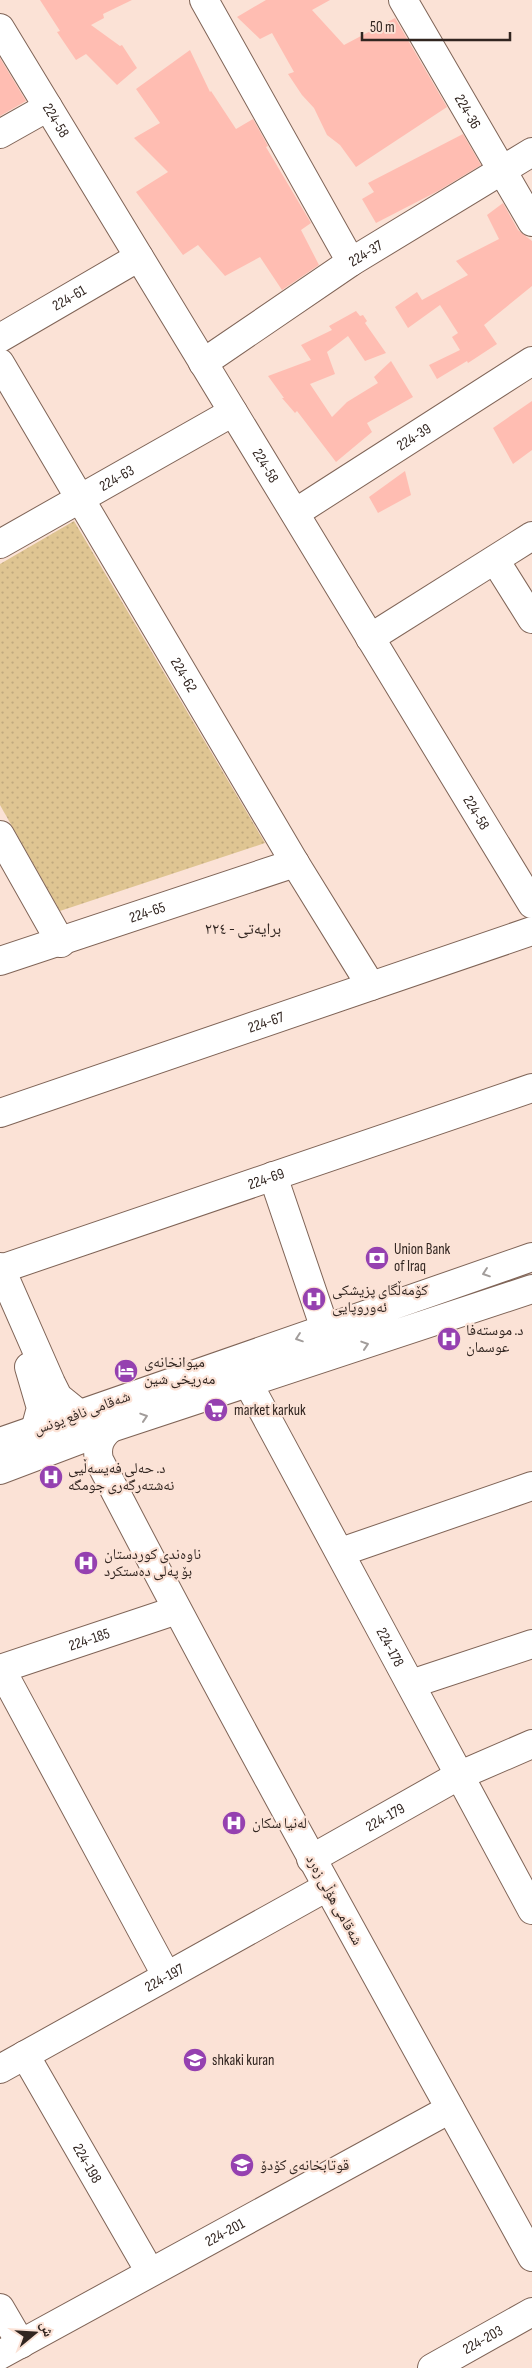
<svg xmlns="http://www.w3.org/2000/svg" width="532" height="2368" font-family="'Sofia Sans Condensed','Noto Naskh Arabic',sans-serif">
	<defs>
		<pattern id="park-dots" width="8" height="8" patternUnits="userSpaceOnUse" patternTransform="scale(1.25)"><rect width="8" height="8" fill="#dfc592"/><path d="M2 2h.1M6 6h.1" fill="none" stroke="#c0a97e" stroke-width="1.8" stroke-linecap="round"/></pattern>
	</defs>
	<rect width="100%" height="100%" fill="#fbe2d6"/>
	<!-- park -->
	<path fill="url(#park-dots)" d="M74,521L265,843L60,911L0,805V564Z"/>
	<!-- building -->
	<path fill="#ffbdb2" d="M40,0H132L103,14L104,18L91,25L120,46L122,45L137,68L117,85L86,54L76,60L57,32L60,31Z
		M266,0H330L312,10L344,45L395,18L447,107L356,167L340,145L327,135L314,108L302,95L288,74L294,72L272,33L260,39L237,17Z
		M190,50L210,92L211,91L236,129L253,119L268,146L266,147L311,223L301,230L319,265L282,290L260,257L225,276L198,245L183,255L136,192L168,172L134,138L160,123L136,89Z
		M0,58L26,101L0,116Z
		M463,134L481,165L438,191L376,223L362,199L374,192L368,183Z
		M503,203L518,230L532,241V286L484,325L497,344L468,363L467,361L437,379L429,365L460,350L452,337L458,333L440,305L408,328L395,307L417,292L422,300L468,275L456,261L499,239L487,215Z
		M356,311L360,316L363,315L367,321L365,323L386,353L365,361L348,336L327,352L335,374L310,384L332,417L347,402L378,383L374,377L391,361L413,397L367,423L372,432L336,462L297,411L295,413L282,398H284L268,376L311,360L301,345L332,330L329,326Z
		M532,401V450L513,464L493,428Z
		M405,471L411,495L378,513L369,497Z"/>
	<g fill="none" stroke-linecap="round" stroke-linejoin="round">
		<!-- minor casing -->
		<g stroke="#7f6457" stroke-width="30">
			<g id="minor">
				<path d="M204,0L351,262"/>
				<path id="s1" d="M403,0L532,222"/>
				<path id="s2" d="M0,28L532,904"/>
				<path d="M0,134L48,107"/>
				<path id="s3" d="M0,338L139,257"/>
				<path id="s4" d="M0,363L295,863L371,986"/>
				<path id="s5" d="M203,363L351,262L532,152"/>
				<path id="s6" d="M295,513L532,361"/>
				<path id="s7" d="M0,544L233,412"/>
				<path d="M495,560L532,619"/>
				<path d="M370,638L532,536"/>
				<path d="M0,835L61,943"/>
				<path id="s8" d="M0,961L295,863"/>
				<path id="s9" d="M0,1113L532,931"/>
				<path d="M273,1176L325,1329"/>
				<path d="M0,1267L51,1383L58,1397L79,1414"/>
				<path id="s10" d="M1,1269L532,1088"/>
				<path d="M29,1367L41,1408L35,1430"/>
				<path id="s11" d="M248,1383C344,1558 436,1735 532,1910"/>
				<path d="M111,1428C100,1437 96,1446 99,1460C238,1729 386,1992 532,2257"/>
				<path d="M341,1552L532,1486"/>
				<path id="s12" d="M0,1669L177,1610"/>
				<path d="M1,1669L166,1975"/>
				<path d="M411,1684L532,1644"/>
				<path id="s13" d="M311,1859L458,1776L532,1744"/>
				<path id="s14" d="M25,2055L150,2272"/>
				<path id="s15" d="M0,2069L327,1887"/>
				<path d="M0,2308L21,2344"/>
				<path id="s16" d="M0,2355L450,2109"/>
				<path id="s17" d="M432,2368L532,2312"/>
			</g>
		</g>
		<!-- major casing -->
		<g stroke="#7f6457" stroke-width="30">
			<path id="major" d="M0,1442L532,1257
				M0,1470L111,1428L532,1289"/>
		</g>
		<!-- minor -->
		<use href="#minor" stroke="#fff" stroke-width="28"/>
		<!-- major -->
		<use href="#major" stroke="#fff" stroke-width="28"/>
	</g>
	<!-- one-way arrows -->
	<defs><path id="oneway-chevron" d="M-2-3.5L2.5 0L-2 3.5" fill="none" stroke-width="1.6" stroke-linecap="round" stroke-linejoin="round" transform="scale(1.25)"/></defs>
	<g stroke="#a29d9b">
		<use href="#oneway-chevron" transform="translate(486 1273) rotate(161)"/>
		<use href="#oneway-chevron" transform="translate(299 1338) rotate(161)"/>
		<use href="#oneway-chevron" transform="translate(365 1345) rotate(-18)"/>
		<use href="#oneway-chevron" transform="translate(144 1417) rotate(-18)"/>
	</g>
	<!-- icons -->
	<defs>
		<g id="bank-disc" transform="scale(1.25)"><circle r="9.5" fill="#9541b0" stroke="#fbe2d6"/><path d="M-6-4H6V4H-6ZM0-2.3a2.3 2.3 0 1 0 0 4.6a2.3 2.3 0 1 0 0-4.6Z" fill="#fff"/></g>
		<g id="hospital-disc" transform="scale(1.25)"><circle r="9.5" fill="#9541b0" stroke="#fbe2d6"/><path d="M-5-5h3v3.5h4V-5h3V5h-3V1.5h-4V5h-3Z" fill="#fff"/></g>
		<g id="hotel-disc" transform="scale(1.25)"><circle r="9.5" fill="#9541b0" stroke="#fbe2d6"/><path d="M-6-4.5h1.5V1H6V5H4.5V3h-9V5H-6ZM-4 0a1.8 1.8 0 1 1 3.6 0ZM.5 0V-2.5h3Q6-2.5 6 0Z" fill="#fff"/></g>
		<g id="supermarket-disc" transform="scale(1.25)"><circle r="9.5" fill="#9541b0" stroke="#fbe2d6"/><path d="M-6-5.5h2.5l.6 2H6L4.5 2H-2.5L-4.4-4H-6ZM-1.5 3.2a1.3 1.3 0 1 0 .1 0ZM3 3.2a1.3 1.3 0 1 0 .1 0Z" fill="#fff"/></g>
		<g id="school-disc" transform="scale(1.25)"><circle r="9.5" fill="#9541b0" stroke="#fbe2d6"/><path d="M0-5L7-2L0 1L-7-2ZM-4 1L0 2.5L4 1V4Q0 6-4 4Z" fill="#fff"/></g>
	</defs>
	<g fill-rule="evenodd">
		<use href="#bank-disc" x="377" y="1258"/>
		<use href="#hospital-disc" x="314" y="1299"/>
		<use href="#hospital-disc" x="449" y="1339"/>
		<use href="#hotel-disc" x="126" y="1371"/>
		<use href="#supermarket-disc" x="216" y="1410"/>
		<use href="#hospital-disc" x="51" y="1477"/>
		<use href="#hospital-disc" x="86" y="1563"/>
		<use href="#hospital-disc" x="234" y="1823"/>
		<use href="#school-disc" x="195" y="2060"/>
		<use href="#school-disc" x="242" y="2165"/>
	</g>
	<g text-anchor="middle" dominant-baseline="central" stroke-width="4.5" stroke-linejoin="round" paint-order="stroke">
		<!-- street labels -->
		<g font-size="15" fill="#312520" stroke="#fbe2d6">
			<text stroke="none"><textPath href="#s1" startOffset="129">224-36</textPath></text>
			<text stroke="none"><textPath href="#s2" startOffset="108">224-58</textPath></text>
			<text stroke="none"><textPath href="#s5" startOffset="196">224-37</textPath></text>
			<text stroke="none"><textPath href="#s3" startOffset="80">224-61</textPath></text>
			<text stroke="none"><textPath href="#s6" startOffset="141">224-39</textPath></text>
			<text stroke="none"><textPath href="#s2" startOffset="512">224-58</textPath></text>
			<text stroke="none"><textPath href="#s7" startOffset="134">224-63</textPath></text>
			<text stroke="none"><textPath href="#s4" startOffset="362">224-62</textPath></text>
			<text stroke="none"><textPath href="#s2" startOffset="918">224-58</textPath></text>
			<text stroke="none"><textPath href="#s8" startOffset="155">224-65</textPath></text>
			<text stroke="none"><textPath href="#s9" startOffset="281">224-67</textPath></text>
			<text stroke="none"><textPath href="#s10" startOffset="280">224-69</textPath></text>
			<text transform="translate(82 1413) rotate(-20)">شەقامی نافع یونس</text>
			<text stroke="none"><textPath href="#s12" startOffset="94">224-185</textPath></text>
			<text stroke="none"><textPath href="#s11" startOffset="300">224-178</textPath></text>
			<text stroke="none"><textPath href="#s13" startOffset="85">224-179</textPath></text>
			<text transform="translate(334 1900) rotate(61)">شەقامی هۆڵی زەرد</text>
			<text stroke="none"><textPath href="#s15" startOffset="188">224-197</textPath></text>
			<text stroke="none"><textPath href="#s14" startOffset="125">224-198</textPath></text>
			<text stroke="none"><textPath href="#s16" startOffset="256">224-201</textPath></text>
			<text stroke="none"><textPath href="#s17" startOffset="58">224-203</textPath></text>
		</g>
		<!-- poi labels -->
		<g font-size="15" fill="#312520" stroke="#fbe2d6" text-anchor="start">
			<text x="394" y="1249">Union Bank<tspan x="394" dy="17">of Iraq</tspan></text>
			<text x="332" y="1290">کۆمەڵگای پزیشکی<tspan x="332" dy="17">ئەوروپایی</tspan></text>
			<text x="466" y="1330">د. موستەفا<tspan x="466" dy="17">عوسمان</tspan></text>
			<text x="144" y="1362">میوانخانەی<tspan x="144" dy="17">مەریخی شین</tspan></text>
			<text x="234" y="1410">market karkuk</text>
			<text x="68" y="1468">د. حەلی فەیسەڵیی<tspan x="68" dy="17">نەشتەرگەری جومگە</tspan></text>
			<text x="104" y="1554">ناوەندی کوردستان<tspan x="104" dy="17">بۆ پەلی دەستکرد</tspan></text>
			<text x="252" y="1823">لەنیا سکان</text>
			<text x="212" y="2060">shkaki kuran</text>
			<text x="260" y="2165">قوتابخانەی کۆدۆ</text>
		</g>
		<!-- neighbourhood labels -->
		<g font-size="16" fill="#312520" stroke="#fbe2d6">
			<text x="243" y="929">برایەتی - ٢٢٤</text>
		</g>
	</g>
	<!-- north arrow -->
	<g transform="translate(35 2333) rotate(72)" stroke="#fbe2d6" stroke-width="4" paint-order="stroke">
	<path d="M0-4L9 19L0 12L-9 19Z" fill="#312520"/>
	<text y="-8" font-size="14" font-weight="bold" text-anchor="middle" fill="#312520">ش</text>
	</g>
	<!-- scale -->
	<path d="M362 32v8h148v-8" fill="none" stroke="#312520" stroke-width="2.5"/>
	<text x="370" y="32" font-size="15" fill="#312520" stroke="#fbe2d6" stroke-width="4" paint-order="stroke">50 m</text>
</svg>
